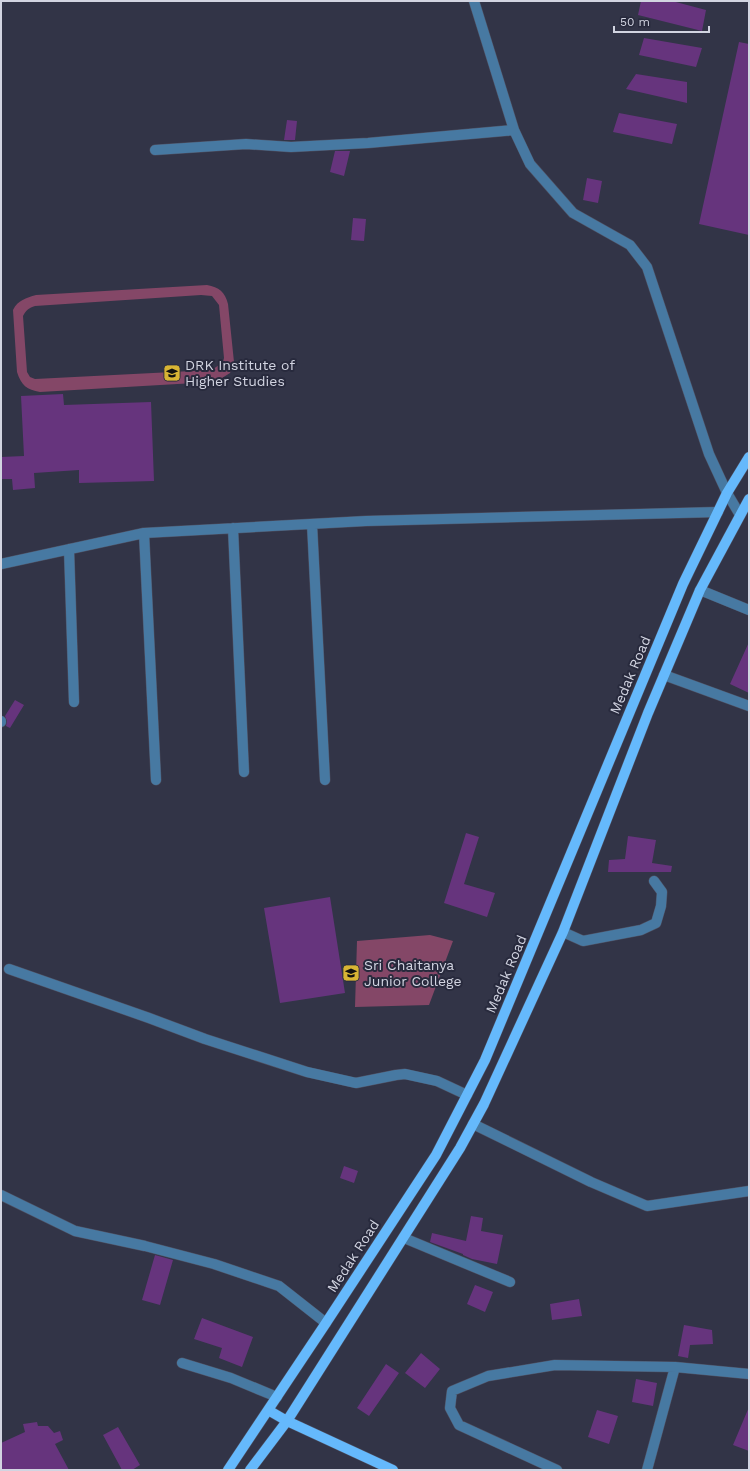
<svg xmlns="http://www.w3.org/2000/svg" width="750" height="1471" font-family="'Work Sans',sans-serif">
	<rect width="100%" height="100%" fill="#323447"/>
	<!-- green -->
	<path fill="#844767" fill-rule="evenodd" d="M207,285C219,287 225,292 228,304L234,362L230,373L222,378L212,382L40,392C27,390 21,385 17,372L13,310C18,300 26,298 36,295ZM201,295L212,296L219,305L224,358L223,362L212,370L35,379L30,377L27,372L23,316C26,310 29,308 35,306Z
		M430,935L453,941L429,1005L355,1007L357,941Z"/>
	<!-- building -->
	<path fill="#66347d" d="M641,1H672L706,10L702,31L638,15Z
		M644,38L702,48L696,67L639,55Z
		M739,42L749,44V235L699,224Z
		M636,74L687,82V103L626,89Z
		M619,113L677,124L672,144L613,132Z
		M287,120L297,121L295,140H284Z
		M335,151H350L344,176L330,172Z
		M587,178L602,181L598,203L583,200Z
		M353,218L366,219L364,241L351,240Z
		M63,394L64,405L151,402L154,481L79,483V470L34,473L35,488L13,490L12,479H1V457L24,456L21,396Z
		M749,642V693L730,684Z
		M15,700L24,705L10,728L6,726L7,721L5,716Z
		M466,833L479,837L464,884L495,893L487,917L444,903Z
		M628,836L656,840L652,863L672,866L671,872H608L609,860L625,859Z
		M330,897L345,993L280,1003L264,908Z
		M344,1166L358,1171L354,1183L340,1178Z
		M471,1216L483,1218L481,1231L503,1235L497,1264L472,1259L463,1255V1254L430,1242L432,1233L466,1241Z
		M155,1255L173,1260L160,1305L142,1300Z
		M475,1285L493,1292L485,1312L467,1304Z
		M579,1299L582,1316L552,1320L550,1304Z
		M202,1318L253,1337L242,1367L219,1358L222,1348L194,1339Z
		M684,1325L712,1330L713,1344L690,1345L688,1358L678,1356Z
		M421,1353L440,1369L425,1388L405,1373Z
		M386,1364L399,1373L369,1416L357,1408Z
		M636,1379L657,1383L653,1406L632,1402Z
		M749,1407V1451L733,1445Z
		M597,1410L618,1416L609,1444L588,1437Z
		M37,1422L38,1426H48L54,1433L60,1431L63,1440L55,1444L69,1470H1V1443L25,1432L23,1424Z
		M118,1427L140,1465L132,1470H122L103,1435Z"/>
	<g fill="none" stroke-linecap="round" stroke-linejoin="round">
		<!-- minor casing -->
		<g stroke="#4f5163" stroke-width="11">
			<path id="minor" d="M474,1L514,130L530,164L573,213L630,245L647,267L709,454L727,493L740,515
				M155,150L246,144L291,147L368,143L514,130
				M312,524L325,780
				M233,528L244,772
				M144,533L156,780
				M69,549L74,702
				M1,564L144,533L366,521L718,512
				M700,590L749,610
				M664,675L749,706
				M1,721V722
				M563,932L583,941L641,930L656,923L661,906L662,892L654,881
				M9,969L149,1018L205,1039L307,1072L356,1083L396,1075L405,1074L437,1081L467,1095
				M473,1124L591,1182L647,1206L749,1191
				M1,1195L75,1231L145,1246L214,1264L279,1286L326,1323
				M404,1238L510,1282
				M182,1363L231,1378L277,1397
				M557,1470L459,1425L450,1408L452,1391L488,1376L555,1365L675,1367L749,1374
				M647,1470L675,1367"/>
		</g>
		<!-- major casing -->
		<g stroke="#4f5163" stroke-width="11">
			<path id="major" d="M268,1410L287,1421L393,1470
				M228,1470L324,1326L436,1155L485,1060L683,584L727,493L749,457
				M250,1470L287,1421L460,1148L484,1104L563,932L648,713L700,590L749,499"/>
		</g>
		<!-- minor -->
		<use href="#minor" stroke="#4779a2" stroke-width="10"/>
		<!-- major -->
		<use href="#major" stroke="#65b9fc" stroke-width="10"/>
	</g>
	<!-- icons -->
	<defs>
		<g id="university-square" transform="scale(0.9)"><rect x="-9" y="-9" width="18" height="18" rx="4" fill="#d8b434" stroke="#282a3d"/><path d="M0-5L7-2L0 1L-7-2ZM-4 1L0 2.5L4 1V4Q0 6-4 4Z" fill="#111"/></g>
	</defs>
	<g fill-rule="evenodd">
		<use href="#university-square" x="172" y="373"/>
		<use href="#university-square" x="351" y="973"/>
	</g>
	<g text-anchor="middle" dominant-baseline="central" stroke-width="4" stroke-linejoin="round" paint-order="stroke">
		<!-- poi labels -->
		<g font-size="14" fill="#d2d4e1" stroke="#282a3d" text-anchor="start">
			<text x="185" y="365">DRK Institute of<tspan x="185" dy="16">Higher Studies</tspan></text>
			<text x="364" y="965">Sri Chaitanya<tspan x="364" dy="16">Junior College</tspan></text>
		</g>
		<!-- street labels -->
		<g font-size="14" fill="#d2d4e1" stroke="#282a3d">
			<text transform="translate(630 675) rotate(-67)">Medak Road</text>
			<text transform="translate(506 974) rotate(-67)">Medak Road</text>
			<text transform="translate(353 1256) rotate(-57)">Medak Road</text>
		</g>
	</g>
	<!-- border -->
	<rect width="750" height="1471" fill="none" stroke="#d2d4e1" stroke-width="4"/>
	<!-- scale -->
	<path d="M614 26v6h95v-6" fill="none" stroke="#d2d4e1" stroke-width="2"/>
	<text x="620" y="26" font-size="12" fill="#d2d4e1" stroke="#282a3d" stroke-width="3" paint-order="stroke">50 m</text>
</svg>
